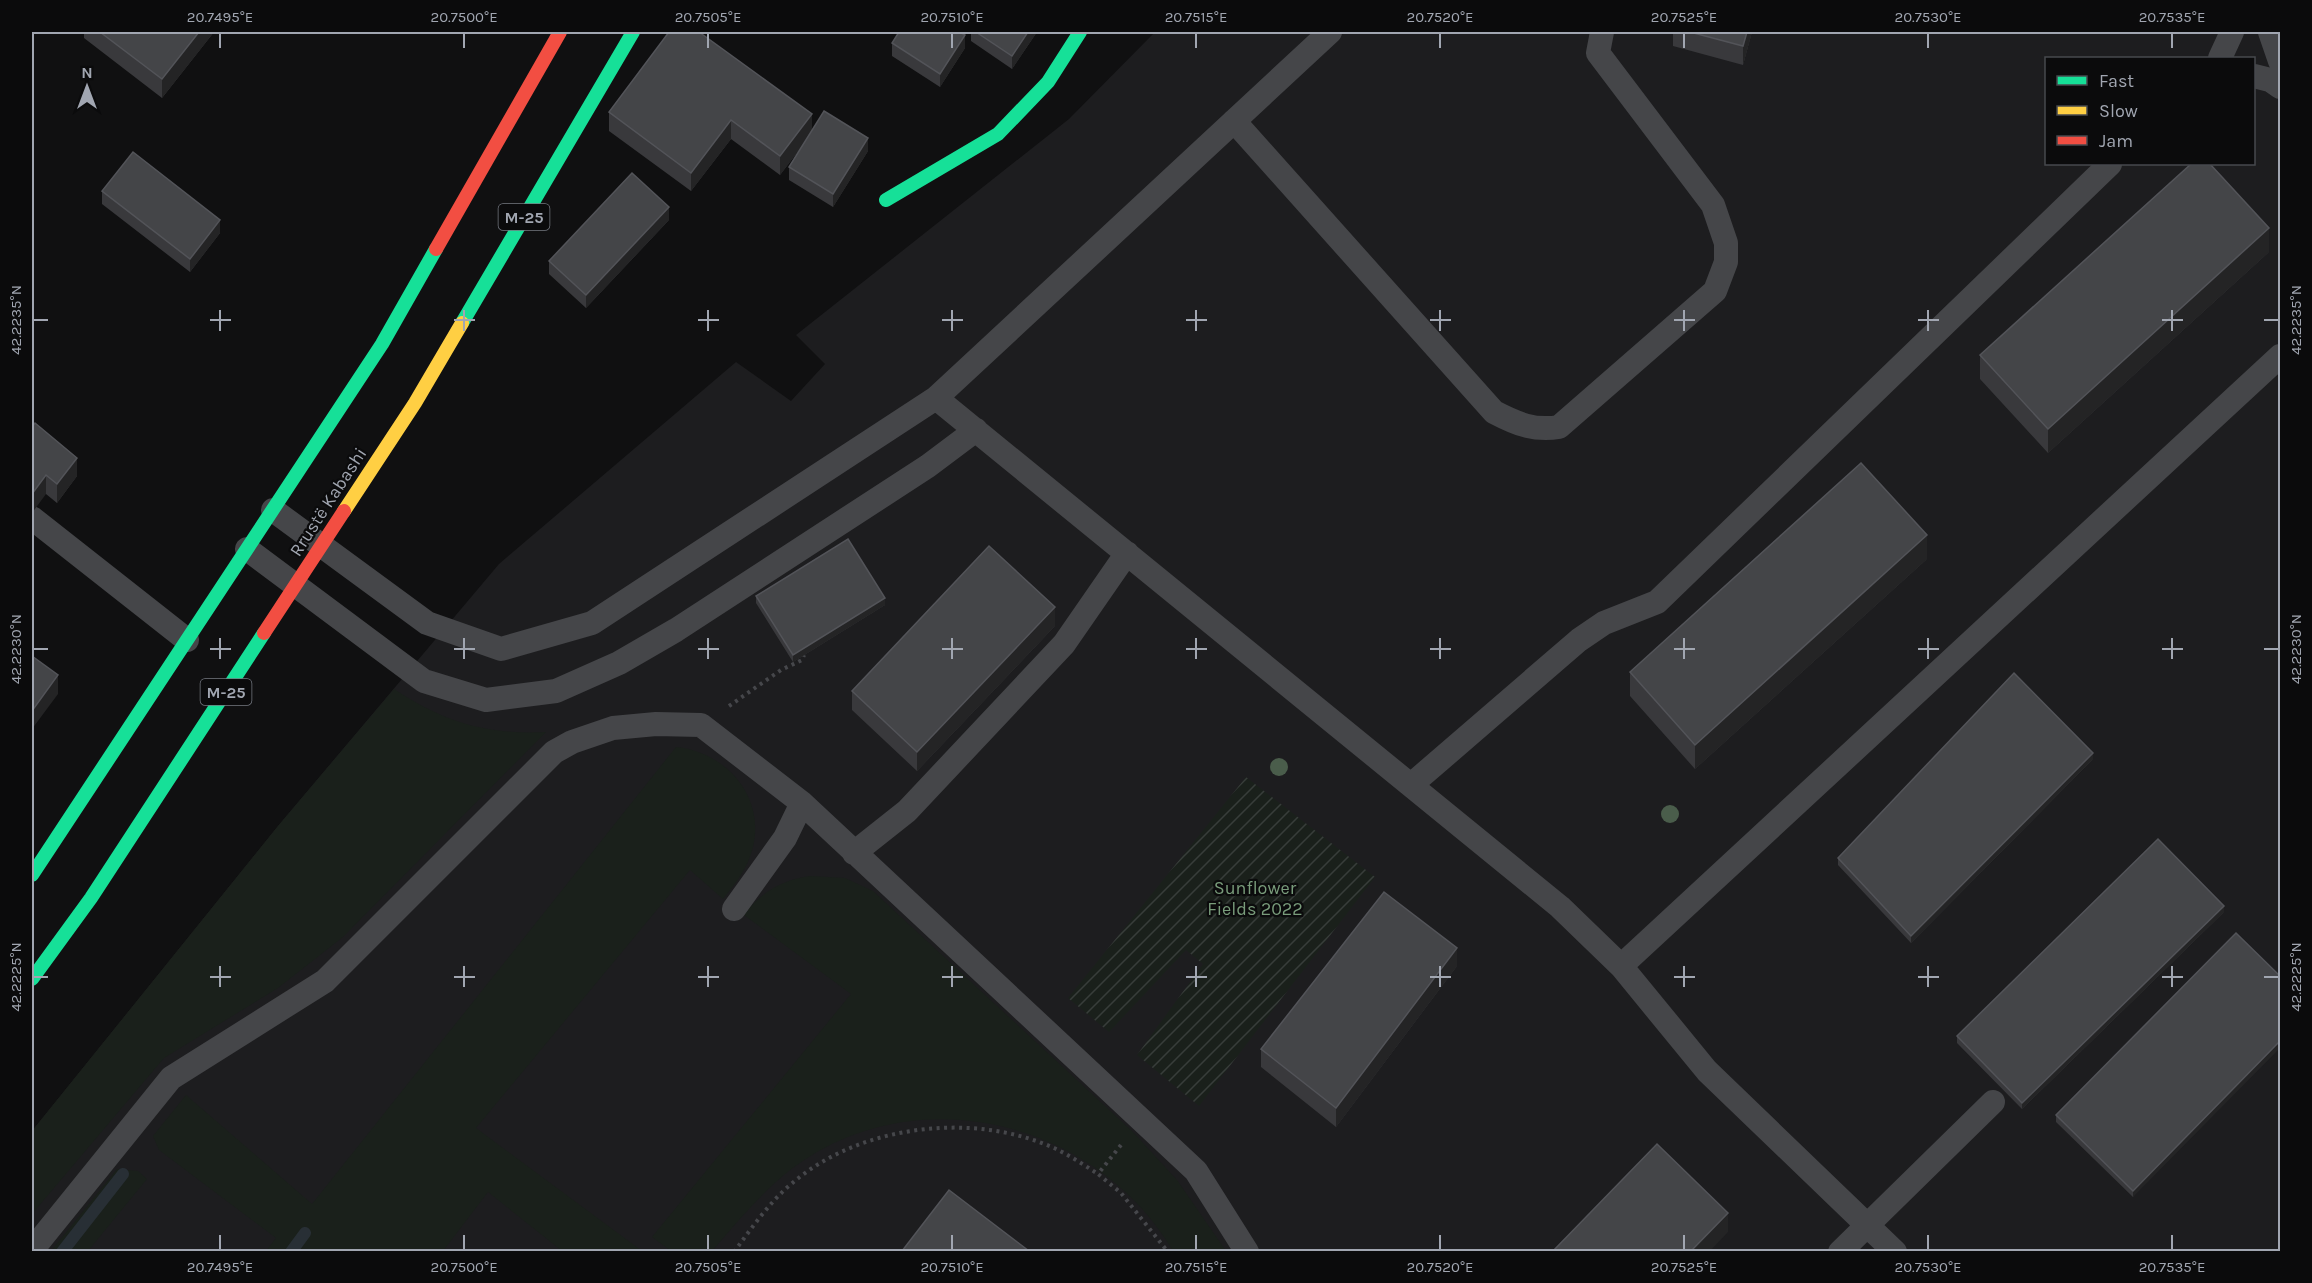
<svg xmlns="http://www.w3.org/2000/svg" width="2312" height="1283" font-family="Karla,sans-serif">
	<defs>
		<pattern id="garden-furrows" width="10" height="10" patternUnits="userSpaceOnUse" patternTransform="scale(1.5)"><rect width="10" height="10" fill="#1a201b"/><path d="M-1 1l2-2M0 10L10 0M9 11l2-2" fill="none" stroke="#383d3a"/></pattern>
	</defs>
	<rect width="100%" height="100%" fill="#101011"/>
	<!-- built -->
	<path fill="#1d1d1f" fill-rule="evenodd" d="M1155,32H2280V1251L32,1252V1131L278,826L499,564L736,362L791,401L825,364L796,335L1069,119ZM2046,58H2254V164H2046Z"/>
	<!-- grass -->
	<path fill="#1a201b" d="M394,689C444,722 486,735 546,732L343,937L278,988L164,1058L32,1214V1131L278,826Z
		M676,747C726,752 765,796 753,847C748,868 736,883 723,899L690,870L476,1128L642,1251H562L488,1192L443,1251H266L276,1238L159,1150L153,1136L186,1095L312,1204Z
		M810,876L845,878L873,891L1132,1131L1177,1180L1226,1251H1173C1101,1128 933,1079 809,1157C770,1181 742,1217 712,1251H671L652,1237L851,994L744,915C761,892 782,880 810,876Z
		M117,1169L138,1171L147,1179L88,1251H51Z"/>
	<!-- garden -->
	<path fill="url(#garden-furrows)" d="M1246,777L1375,877L1199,1106L1137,1055L1203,964L1186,950L1109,1032L1068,998Z"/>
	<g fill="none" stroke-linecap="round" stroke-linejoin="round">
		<!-- stream -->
		<path stroke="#282f35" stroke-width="12" d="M62,1252L123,1174
			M291,1252L305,1233"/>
		<!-- path -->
		<path stroke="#46474b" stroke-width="4" stroke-dasharray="3 4.5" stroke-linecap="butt" d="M729,706L781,670L802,660L804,655
			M1121,1145L1098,1174L1121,1193L1168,1252
			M734,1252C751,1229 768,1204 790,1185C858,1125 972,1111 1054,1148C1069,1155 1084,1165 1098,1174"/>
		<!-- lane -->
		<path stroke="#454649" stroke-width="24" d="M2270,32L2280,61
			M2220,58L2232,32
			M2254,76L2270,80L2280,87
			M1234,121L1494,412C1517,424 1534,431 1559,427L1715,291L1726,262V243L1713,205L1598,53L1602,32
			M936,398L1560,907L1621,966L1707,1071L1895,1252
			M273,510L427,623L501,649L592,623L936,398L1330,32
			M32,518L187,640
			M247,549L424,681L486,700L556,691L619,663L676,630L928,466L976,430
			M1411,785L1579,640L1604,623L1657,602L2110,164
			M854,853L907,811L1064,644L1127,553
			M734,909L785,838L802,803
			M1621,966L2280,356
			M32,1250L171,1078L325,981L554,752L572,742L613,728L656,724L701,725L802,803L1196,1171L1247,1252
			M1840,1252L1993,1102"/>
		<!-- fast -->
		<path stroke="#16e098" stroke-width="14" d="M886,200L998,134L1048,82L1080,32
			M462,323L633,32
			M32,875L382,344L436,249
			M32,979L91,898L264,633"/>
		<!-- slow -->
		<path stroke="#ffcf43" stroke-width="14" d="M344,511L415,403L462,323"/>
		<!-- jam -->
		<path stroke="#f24e42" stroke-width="14" d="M436,249L560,32
			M264,633L344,511"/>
	</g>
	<!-- trees -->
	<g fill="#4a5d4b">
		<circle cx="1279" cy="767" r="9"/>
		<circle cx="1670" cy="814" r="9"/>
	</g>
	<!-- wall -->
	<path fill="#39393c" d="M84,32H214L162,98L84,38Z
		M669,32L812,131L868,151L833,207L789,180V167L802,146L780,175L731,139L691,191L609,131V112Z
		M971,32H1037L1012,69L971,41Z
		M1673,32H1752L1743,65L1673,46Z
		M892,43L965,48L940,87L892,56Z
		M102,191L220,233L190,272L102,204Z
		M669,220L586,308L549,274V261Z
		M2269,252L2048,453L1980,379V355Z
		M32,427L77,476L57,503L46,494Z
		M1927,559L1695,769L1630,696V672Z
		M756,596L885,605L793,662L756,603Z
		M1055,626L917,771L852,710V691Z
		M2093,759L1911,943L1838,865V858Z
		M2224,912L2022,1109L1957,1043V1036Z
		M1457,966L1336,1127L1261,1067V1049Z
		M2280,976L2133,1197L2056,1122V1115Z"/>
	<!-- shaded-wall -->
	<path fill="#242425" d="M199,32H214L162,98V79Z
		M1028,32H1037L1012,69V56Z
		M1747,32H1752L1743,65V46Z
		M965,35V48L940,87V74Z
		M812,114V133L780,175V156Z
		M731,120V139L691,191V173Z
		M868,138V151L833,207V194Z
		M669,207V220L586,308V295Z
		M220,220V233L190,272V259Z
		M2269,228V252L2048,453V429Z
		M77,458V476L57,503V484Z
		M46,475V494L32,513V494Z
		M1927,535V559L1695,769V745Z
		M885,598V605L793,662V655Z
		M1055,607V626L917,771V752Z
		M58,675V694L32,729V711Z
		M2093,753V759L1911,943V936Z
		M2224,906V912L2022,1109V1103Z
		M1457,948V966L1336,1127V1108Z
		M2280,1041V1048L2133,1197V1191Z
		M1728,1213V1232L1710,1251H1691Z"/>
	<!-- building -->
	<path fill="#444548" stroke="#535459" stroke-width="1.5" d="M100,32H199L162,79Z
		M669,32H699L812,114L780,156L731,120L691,173L609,112Z
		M899,32H959L965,35L940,74L892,43Z
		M976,32H1028L1012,56Z
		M1690,32H1747L1743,46Z
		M824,111L868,138L833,194L789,167Z
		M133,152L220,220L190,259L102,191Z
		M2191,164H2210L2269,228L2048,429L1980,355Z
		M632,173L669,207L586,295L549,261Z
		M35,423L77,458L57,484L46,475L32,494V427Z
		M1861,463L1927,535L1695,745L1630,672Z
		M848,539L885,598L793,655L756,596Z
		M989,546L1055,607L917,752L852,691Z
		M32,656L58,675L32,711Z
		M2014,673L2093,753L1911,936L1838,858Z
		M2158,839L2224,906L2022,1103L1957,1036Z
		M1384,892L1457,948L1336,1108L1261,1049Z
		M2236,933L2280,976V1041L2133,1191L2056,1115Z
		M1657,1144L1728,1213L1691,1251H1553Z
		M949,1190L1029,1251H902Z"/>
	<!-- ticks -->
	<path fill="none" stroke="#a1a6b1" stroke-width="2" d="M220,33V48M464,33V48M708,33V48M952,33V48M1196,33V48M1440,33V48M1684,33V48M1928,33V48M2172,33V48M220,310V331M464,310V331M708,310V331M952,310V331M1196,310V331M1440,310V331M1684,310V331M1928,310V331M2172,310V331M33,320H48M210,320H231M454,320H475M698,320H719M942,320H963M1186,320H1207M1430,320H1451M1674,320H1695M1918,320H1939M2162,320H2183M2264,320H2279M220,638V659M464,638V659M708,638V659M952,638V659M1196,638V659M1440,638V659M1684,638V659M1928,638V659M2172,638V659M33,649H48M210,649H231M454,649H475M698,649H719M942,649H963M1186,649H1207M1430,649H1451M1674,649H1695M1918,649H1939M2162,649H2183M2264,649H2279M220,966V987M464,966V987M708,966V987M952,966V987M1196,966V987M1440,966V987M1684,966V987M1928,966V987M2172,966V987M33,977H48M210,977H231M454,977H475M698,977H719M942,977H963M1186,977H1207M1430,977H1451M1674,977H1695M1918,977H1939M2162,977H2183M2264,977H2279M220,1235V1250M464,1235V1250M708,1235V1250M952,1235V1250M1196,1235V1250M1440,1235V1250M1684,1235V1250M1928,1235V1250M2172,1235V1250"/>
	<g text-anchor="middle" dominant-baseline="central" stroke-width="4.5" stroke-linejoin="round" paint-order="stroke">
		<!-- shield labels -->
		<g fill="#0b0b0c" stroke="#747880" stroke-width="1.5">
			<rect x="498.5" y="204" width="51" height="26" rx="4.5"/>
			<rect x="200.5" y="679" width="51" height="26" rx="4.5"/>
		</g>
		<g font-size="16" font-weight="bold" fill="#a1a6b1">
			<text x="524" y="217">M-25</text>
			<text x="226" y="692">M-25</text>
		</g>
		<!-- street labels -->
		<g font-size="18" fill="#a1a6b1" stroke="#0b0b0c">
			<text transform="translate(328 502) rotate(-57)">Rrustë Kabashi</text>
		</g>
		<!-- park labels -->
		<g font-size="18" fill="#799c7b" stroke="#0b0b0c">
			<text x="1255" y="888">Sunflower<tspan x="1255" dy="21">Fields 2022</tspan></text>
		</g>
	</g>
	<!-- border -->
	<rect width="2312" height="1283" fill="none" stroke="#0b0b0c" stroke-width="66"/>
	<!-- legend -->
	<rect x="2045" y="57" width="210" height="108" fill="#0b0b0c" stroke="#47494e" stroke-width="1.5"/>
	<rect x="2057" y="76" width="30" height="9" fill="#16e098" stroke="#47494e" stroke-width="1.5"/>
	<text x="2099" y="87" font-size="18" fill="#a1a6b1">Fast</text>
	<rect x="2057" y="106" width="30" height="9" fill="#ffcf43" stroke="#47494e" stroke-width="1.5"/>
	<text x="2099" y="117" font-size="18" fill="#a1a6b1">Slow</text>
	<rect x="2057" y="136" width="30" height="9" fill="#f24e42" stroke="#47494e" stroke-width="1.5"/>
	<text x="2099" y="147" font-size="18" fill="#a1a6b1">Jam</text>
	<!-- north arrow -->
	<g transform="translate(87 87)" stroke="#0b0b0c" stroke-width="4.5" paint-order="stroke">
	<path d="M0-4.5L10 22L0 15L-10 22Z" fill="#a1a6b1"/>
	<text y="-9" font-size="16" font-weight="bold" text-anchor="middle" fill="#a1a6b1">N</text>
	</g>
	<rect x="33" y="33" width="2246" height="1217" fill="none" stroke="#a1a6b1" stroke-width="2"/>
	<g font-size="15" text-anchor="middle" fill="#a1a6b1">
		<text x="220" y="22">20.7495°E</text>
		<text x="464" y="22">20.7500°E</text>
		<text x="708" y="22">20.7505°E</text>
		<text x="952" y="22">20.7510°E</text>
		<text x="1196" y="22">20.7515°E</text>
		<text x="1440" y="22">20.7520°E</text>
		<text x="1684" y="22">20.7525°E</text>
		<text x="1928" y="22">20.7530°E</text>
		<text x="2172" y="22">20.7535°E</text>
		<text transform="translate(16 320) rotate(-90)" y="5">42.2235°N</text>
		<text transform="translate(2296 320) rotate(-90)" y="5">42.2235°N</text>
		<text transform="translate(16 649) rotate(-90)" y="5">42.2230°N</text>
		<text transform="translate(2296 649) rotate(-90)" y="5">42.2230°N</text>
		<text transform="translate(16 977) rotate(-90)" y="5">42.2225°N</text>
		<text transform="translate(2296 977) rotate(-90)" y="5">42.2225°N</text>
		<text x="220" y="1272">20.7495°E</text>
		<text x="464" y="1272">20.7500°E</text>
		<text x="708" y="1272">20.7505°E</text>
		<text x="952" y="1272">20.7510°E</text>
		<text x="1196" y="1272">20.7515°E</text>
		<text x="1440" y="1272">20.7520°E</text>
		<text x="1684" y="1272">20.7525°E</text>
		<text x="1928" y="1272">20.7530°E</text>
		<text x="2172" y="1272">20.7535°E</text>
	</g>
</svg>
